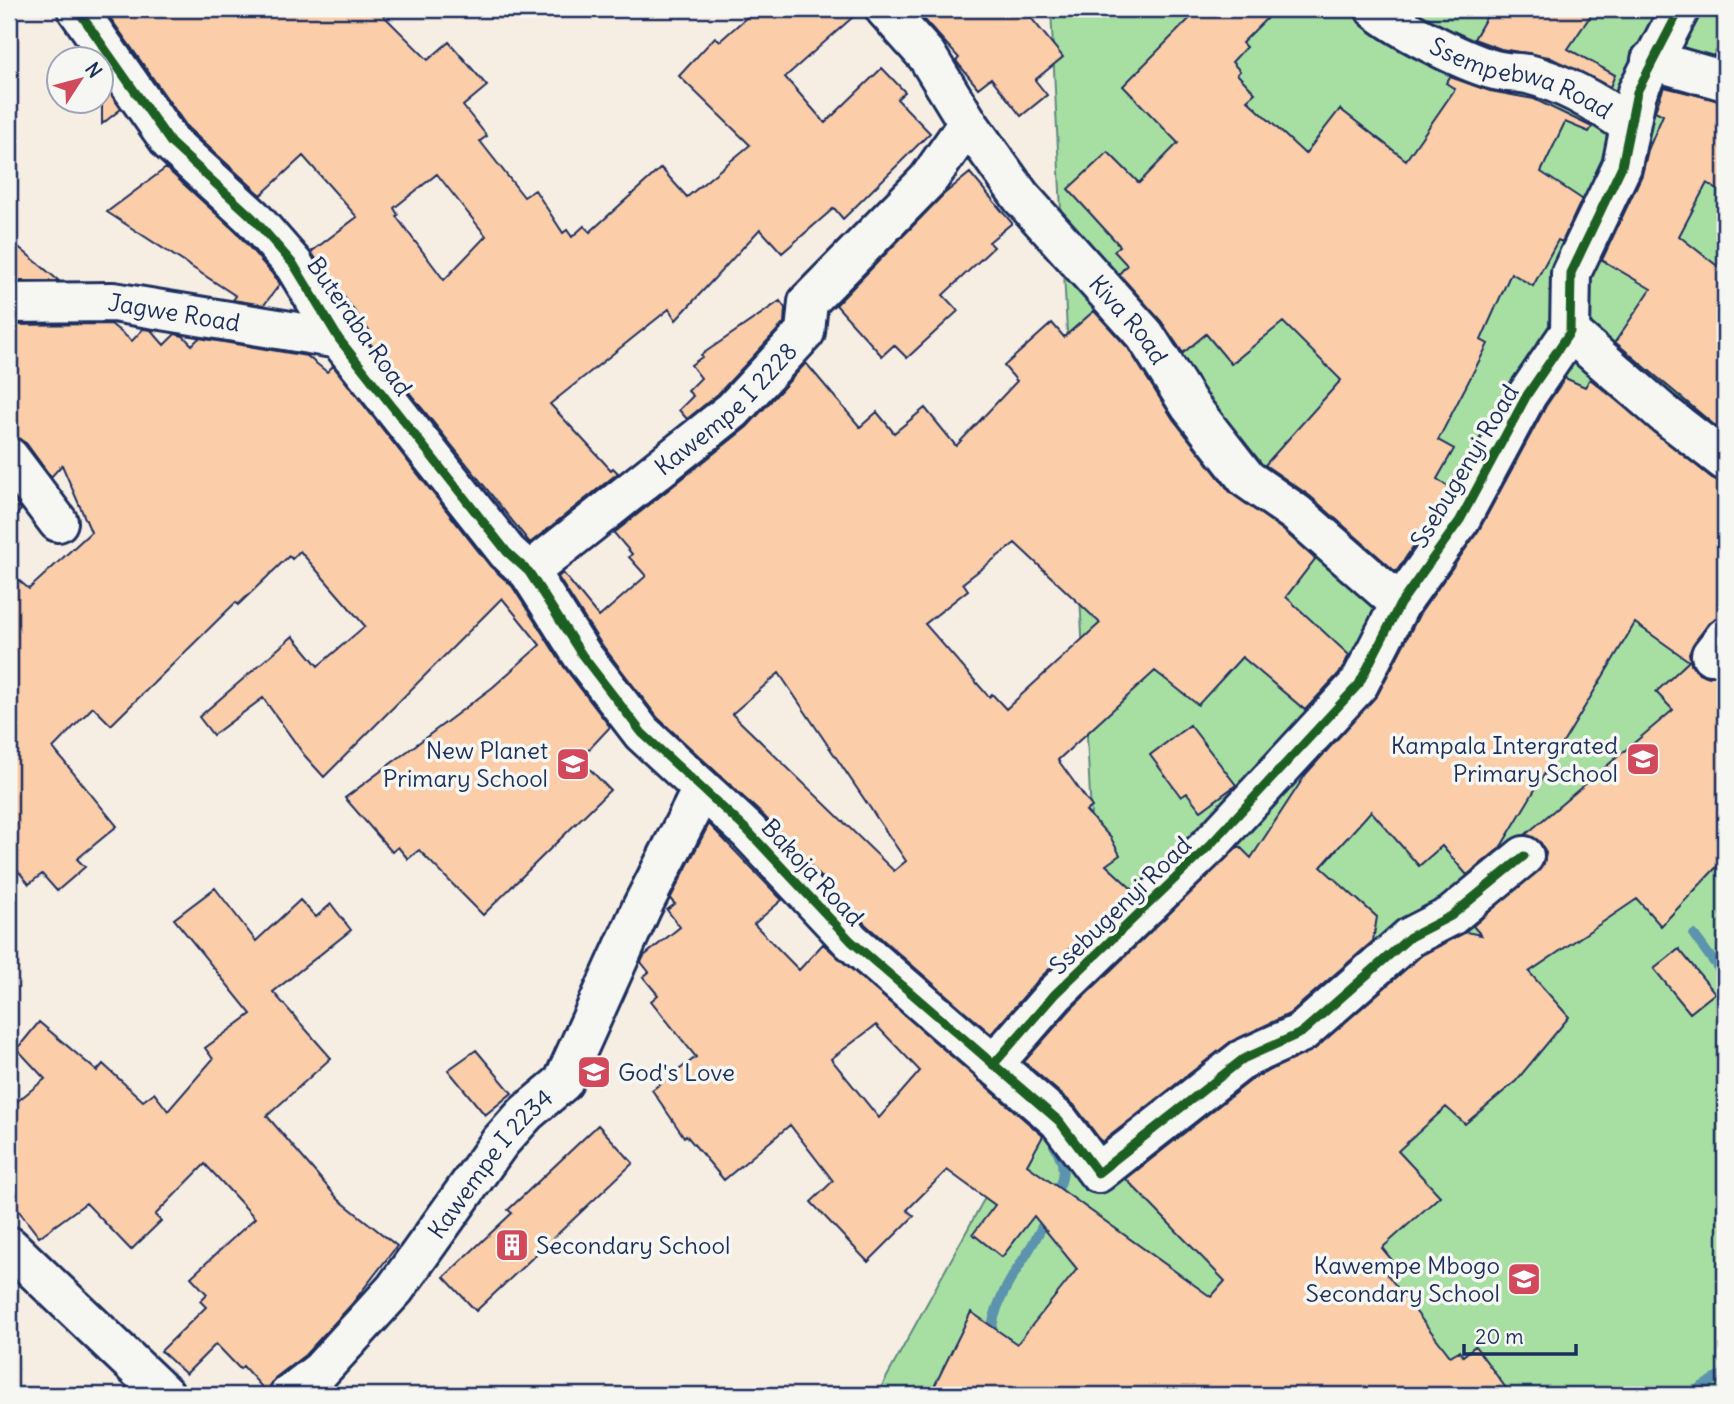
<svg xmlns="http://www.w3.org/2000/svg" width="1734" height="1404" font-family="Delius,sans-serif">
	<rect width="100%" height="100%" fill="#f7eee3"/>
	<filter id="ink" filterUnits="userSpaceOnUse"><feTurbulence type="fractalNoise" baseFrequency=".0143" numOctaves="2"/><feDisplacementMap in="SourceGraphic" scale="14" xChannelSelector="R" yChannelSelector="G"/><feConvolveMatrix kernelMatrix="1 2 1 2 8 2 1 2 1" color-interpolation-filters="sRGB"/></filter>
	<g filter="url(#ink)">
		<!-- green -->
		<path fill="#a7dfa3" stroke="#618780" stroke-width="2" d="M1051,9H1725V1395H877L1029,1117L1092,837Z"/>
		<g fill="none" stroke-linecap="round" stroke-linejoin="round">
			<!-- stream -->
			<path stroke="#5c94ae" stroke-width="10" d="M1694,935L1725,977
				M1052,1200C1065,1180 1067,1165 1054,1145
				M990,1339C996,1284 1029,1262 1047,1215
				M1688,1395L1725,1373"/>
		</g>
		<!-- building -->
		<path fill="#fbcda9" stroke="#1b2f5e" stroke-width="2" fill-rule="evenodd" d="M104,9H377L428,60L449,42L487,86L463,106L487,136L480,141L524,197L535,190L563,233L567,230L572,237L584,226L590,232L661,168L687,197L750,145L679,76L715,37L720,41L756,9H862L785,77L825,123L882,68L905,92L897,99L930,133L843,219L834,208L782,253L760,229L676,320L669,309L550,404L611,470L613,468L618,473L530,543L364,336L369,331L311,252L357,217L303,156L261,195L188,128ZM437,174L486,236L444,280L396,216L398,215L394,208Z
			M915,9H1024L1063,57L1035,80L1047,95L1021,116L991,78L978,88L956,61L959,58Z
			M1199,9H1276L1242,43L1246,47L1232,62L1240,71L1237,74L1255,93L1247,100L1305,154L1340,109L1406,160L1455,89L1446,83L1450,77L1490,91L1534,99L1592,127L1589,132L1565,122L1541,172L1582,199L1562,242L1558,240L1533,286L1511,273L1481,340L1488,344L1438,440L1454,449L1437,479L1452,489L1396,572L1310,496L1265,465L1341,380L1283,322L1231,364L1206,334L1183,353L1161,321L1119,274L1127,265L1114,251L1120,246L1068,189L1108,152L1139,183L1178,143L1123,86Z
			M1491,9H1595L1568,49L1615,75L1610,87L1549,57L1501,49L1474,39Z
			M1725,36V58L1714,55Z
			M102,82L121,109L102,124Z
			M1664,87L1725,102V195L1707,183L1679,236L1725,272V434L1615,342L1651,289L1602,260L1642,175L1648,150L1663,115L1655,111Z
			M166,168L236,232L276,278L280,284L264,305L233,300L236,296L107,212Z
			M970,173L1012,223L989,242L994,247L943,295L958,311L907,358L894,345L882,356L836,305L944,194Z
			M9,239L59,281H9Z
			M780,301L785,308L784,323L718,394L687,419L679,410L693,396L688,391L701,378L691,365L702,357L701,355Z
			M1094,311L1128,348L1173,419L1230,492L1283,530L1315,559L1286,597L1349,655L1341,671L1305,710L1242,657L1198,705L1155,671L1058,760L1092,807L1086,811L1111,838L1120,855L1106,865L1132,889L1040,978L991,1034L866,925L764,816L658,718L600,642L558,577L563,573L599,617L646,576L629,557L632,554L614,533L747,427L806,363L860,427L877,412L894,433L925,408L956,446L1017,381L1004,366L1052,323L1064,337ZM1015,543L1100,623L1006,709L992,694L989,697L925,624L968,590L963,583ZM779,673L906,861L894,871L732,714Z
			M111,324L132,341L143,329L151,330L164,345L175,334L183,336L192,345L199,338L307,356L327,372L333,366L490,566L512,586L564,667L610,727L580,759L610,790L483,915L419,850L408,859L398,847L392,852L345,798L493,687L540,645L502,598L324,777L305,756L263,698L213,735L199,717L293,636L318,666L365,626L300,551L292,559L289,556L238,605L236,602L111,725L93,707L53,748L117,826L77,859L85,867L57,891L42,874L29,884L9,860V572L29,589L91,532L62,465L51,477L26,443L9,436V325Z
			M1565,378L1585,387L1590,379L1712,478L1725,482V616L1708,624L1689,653L1691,664L1698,673L1709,677L1725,671V858L1661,926L1637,899L1529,972L1569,1017L1516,1081L1465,1124L1446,1107L1398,1151L1440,1196L1382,1248L1396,1265L1386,1273L1450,1356L1459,1351L1463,1356L1475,1346L1511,1395H930L971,1312L1017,1344L1077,1269L1034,1216L1002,1257L973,1234L995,1205L947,1170L907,1210L914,1216L868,1262L811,1202L833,1181L790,1125L724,1180L686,1135L684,1137L652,1090L696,1057L651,1001L658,995L643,977L649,972L641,962L644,956L680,927L667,910L675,904L670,899L709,824L782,900L754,924L799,970L823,944L1043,1136L1027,1165L1211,1297L1225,1281L1126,1179L1254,1078L1315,1049L1422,955L1466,932L1481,935L1473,926L1544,864L1546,853L1541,843L1525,835L1673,710L1656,692L1689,661L1635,623L1500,848L1467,875L1442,846L1419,866L1371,811L1321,867L1377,917L1373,941L1289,1014L1230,1042L1102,1142L1074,1105L1024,1062L1071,1009L1239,846L1251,858L1306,774L1378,694L1419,615L1479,530L1546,406ZM876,1025L920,1071L879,1118L831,1059Z
			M9,493L21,510L9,523Z
			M1190,725L1236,785L1201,811L1187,793L1181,797L1150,755Z
			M215,888L256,941L300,900L316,917L331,904L351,930L273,992L331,1058L267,1116L338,1199L397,1246L351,1305L305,1355L275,1378L268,1394L243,1366L240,1369L216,1344L186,1374L161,1351L206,1307L200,1301L207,1294L191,1277L255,1218L205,1164L155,1215L161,1221L131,1250L86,1203L39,1237L9,1198V1108L45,1079L17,1049L39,1022L97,1071L103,1064L143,1101L154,1093L168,1111L213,1059L205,1048L251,1014L174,919Z
			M1679,949L1715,993L1690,1013L1654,969Z
			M476,1050L512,1093L485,1115L448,1070Z
			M598,1125L633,1163L476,1311L444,1277L512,1213L508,1210Z"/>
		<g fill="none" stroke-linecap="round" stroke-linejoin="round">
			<!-- street casing -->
			<g stroke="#1b2f5e" stroke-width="44">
				<g id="street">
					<path d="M77,9L171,143L252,217L294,265L339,339L507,552L529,572L582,655L642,733L748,831L851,941L1059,1121L1098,1173L1243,1059L1301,1033L1410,937L1451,916L1524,856"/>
					<path id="s1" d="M885,9L927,56L968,123L1021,197L1145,335L1190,406L1247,479L1296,513L1400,604"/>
					<path id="s2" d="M1375,9C1399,29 1461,60 1491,69C1503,73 1516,72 1528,74C1563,83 1601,105 1630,126"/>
					<path d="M1651,60L1725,81"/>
					<path id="s3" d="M9,303L113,302L339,339"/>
					<path d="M1570,332L1663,413L1725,461"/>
					<path d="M9,457L58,522"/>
					<path id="s4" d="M529,572L733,410L805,332L808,302L928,180L968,123"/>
					<path d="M1711,655L1725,637"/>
					<path d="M993,1065L1055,994L1210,845L1359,684L1400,604L1460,520L1527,395L1570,332L1571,273L1622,166L1637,92L1680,9"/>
					<path d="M9,1246L165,1395"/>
					<path id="s5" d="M289,1395L320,1371L395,1289L500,1142L526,1113L563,1082L642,907L702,789"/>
				</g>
			</g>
			<!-- street -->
			<use href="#street" stroke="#f6f6f2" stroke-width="38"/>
			<!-- cycleway casing -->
			<g stroke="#f6f6f2" stroke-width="13">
				<path id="cycleway" d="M77,9L171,143L252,217L294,265L339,339L507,552L529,572L582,655L642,733L748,831L851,941L1059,1121L1098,1173L1243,1059L1301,1033L1410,937L1451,916L1524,856
					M993,1065L1055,994L1210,845L1359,684L1400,604L1460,520L1527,395L1570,332L1571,273L1622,166L1637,92L1680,9"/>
			</g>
			<!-- cycleway -->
			<use href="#cycleway" stroke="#1b5e20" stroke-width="9"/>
		</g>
	</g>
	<!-- icons -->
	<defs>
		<g id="school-square" transform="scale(1.75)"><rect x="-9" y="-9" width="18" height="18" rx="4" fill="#d1495b" stroke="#f6f6f2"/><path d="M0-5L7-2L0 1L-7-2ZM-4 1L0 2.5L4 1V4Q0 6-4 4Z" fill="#fff"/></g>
		<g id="building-square" transform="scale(1.75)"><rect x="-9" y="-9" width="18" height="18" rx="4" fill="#d1495b" stroke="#f6f6f2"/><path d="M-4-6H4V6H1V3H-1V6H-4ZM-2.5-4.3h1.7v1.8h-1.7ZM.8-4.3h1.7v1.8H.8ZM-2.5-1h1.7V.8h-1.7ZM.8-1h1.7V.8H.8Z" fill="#fff"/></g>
	</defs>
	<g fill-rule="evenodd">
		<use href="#school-square" x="1643" y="759"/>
		<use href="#school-square" x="573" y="764"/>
		<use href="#school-square" x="594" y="1072"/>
		<use href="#building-square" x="512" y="1245"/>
		<use href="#school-square" x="1524" y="1279"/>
	</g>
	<g text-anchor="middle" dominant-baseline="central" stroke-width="7" stroke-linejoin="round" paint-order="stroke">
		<!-- street labels -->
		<g font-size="24" fill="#1b2f5e" stroke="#f6f6f2">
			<text stroke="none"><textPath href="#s2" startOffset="163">Ssempebwa Road</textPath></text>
			<text stroke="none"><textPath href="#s3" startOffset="166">Jagwe Road</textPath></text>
			<text stroke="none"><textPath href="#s1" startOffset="396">Kiva Road</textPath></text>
			<text transform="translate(360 326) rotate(55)">Buteraba Road</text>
			<text stroke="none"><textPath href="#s4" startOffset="256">Kawempe I 2228</textPath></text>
			<text transform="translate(1464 466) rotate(-59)">Ssebugenyi Road</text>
			<text transform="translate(813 872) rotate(47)">Bakoja Road</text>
			<text transform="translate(1120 905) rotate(-44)">Ssebugenyi Road</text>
			<text stroke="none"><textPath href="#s5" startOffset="308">Kawempe I 2234</textPath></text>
		</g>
		<!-- poi labels -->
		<g font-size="24" fill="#1b2f5e" stroke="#f6f6f2" text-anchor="end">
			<text x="1618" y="745">Kampala Intergrated<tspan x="1618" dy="28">Primary School</tspan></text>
			<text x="548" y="750">New Planet<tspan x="548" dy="28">Primary School</tspan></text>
			<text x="618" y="1072" text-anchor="start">God's Love</text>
			<text x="536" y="1245" text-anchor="start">Secondary School</text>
			<text x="1500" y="1265">Kawempe Mbogo<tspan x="1500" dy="28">Secondary School</tspan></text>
		</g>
	</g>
	<!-- margin -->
	<rect width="1734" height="1404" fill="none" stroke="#f6f6f2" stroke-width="35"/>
	<rect x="18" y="18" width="1699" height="1369" fill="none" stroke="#1b2f5e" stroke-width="2.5" filter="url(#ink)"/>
	<!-- north arrow -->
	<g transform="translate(80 80) rotate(54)"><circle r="33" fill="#f6f6f2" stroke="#9ea6b7" stroke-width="2"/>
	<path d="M0-5L12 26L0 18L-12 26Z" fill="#d1495b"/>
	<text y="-10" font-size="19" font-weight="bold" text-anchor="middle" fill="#1b2f5e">N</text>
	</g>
	<!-- scale -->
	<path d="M1464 1344v10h112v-10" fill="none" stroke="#1b2f5e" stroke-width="3.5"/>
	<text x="1475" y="1344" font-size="21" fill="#1b2f5e" stroke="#f6f6f2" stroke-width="5" paint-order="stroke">20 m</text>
</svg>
